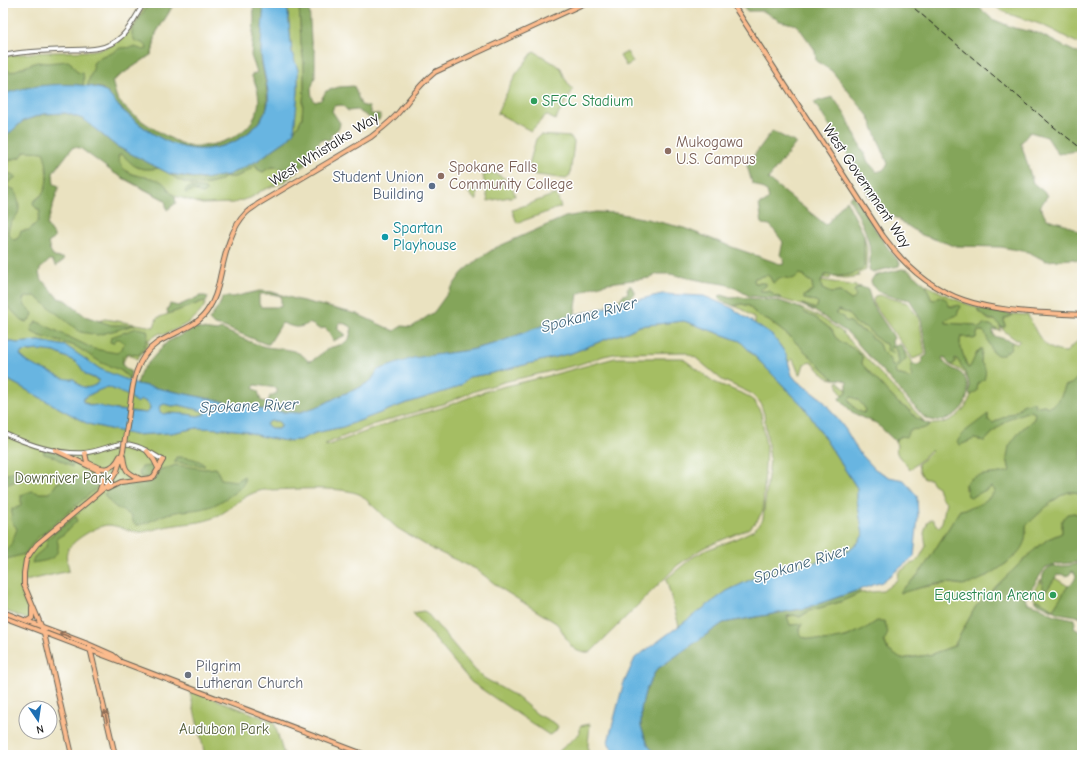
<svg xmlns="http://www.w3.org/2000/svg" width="1085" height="758" font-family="'Comic Neue',sans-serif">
	<rect width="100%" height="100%" fill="#fff"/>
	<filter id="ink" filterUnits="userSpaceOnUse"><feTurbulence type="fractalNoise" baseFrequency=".025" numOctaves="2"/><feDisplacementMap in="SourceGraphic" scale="8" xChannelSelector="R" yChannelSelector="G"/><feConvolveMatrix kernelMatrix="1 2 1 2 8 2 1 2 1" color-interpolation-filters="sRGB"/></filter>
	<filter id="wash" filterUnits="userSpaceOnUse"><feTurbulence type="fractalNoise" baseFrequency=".012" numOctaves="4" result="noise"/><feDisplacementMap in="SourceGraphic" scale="16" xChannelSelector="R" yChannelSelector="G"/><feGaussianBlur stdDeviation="0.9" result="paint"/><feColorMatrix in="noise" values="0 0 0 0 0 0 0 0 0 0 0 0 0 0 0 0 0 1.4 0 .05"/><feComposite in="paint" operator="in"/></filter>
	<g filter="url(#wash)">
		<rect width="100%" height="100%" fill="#eae2c0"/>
		<!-- green -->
		<path fill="#a5be64" stroke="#606d40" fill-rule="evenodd" d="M146,3H174L168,14L156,33L152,54L112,81L103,89L3,95V57C22,53 44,52 64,52C85,51 104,53 122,38C133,29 139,15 146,3Z
			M287,3H299L301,44L304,63V88L302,118L299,124L294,131L298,92V70L292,53Z
			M991,3H1082V45C1068,39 1056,31 1042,25C1025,18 1005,16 991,3Z
			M534,51L561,68L565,79L573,90L555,120L546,115L531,131L497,113L516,74Z
			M627,52L633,62L626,66L620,56Z
			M66,113L83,119L116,146L170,174C181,184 200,188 216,182C220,181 223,178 227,177C231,177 230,178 234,177C241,176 249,169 256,165H257V169L263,172C272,165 276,166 286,171L284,182L261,191L252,197L234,203L202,204L175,196L169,192L168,199L165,200C148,191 129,183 113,172C98,162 87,147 72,138L46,166C47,179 49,191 36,199L37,209L40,211L38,221L36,223L22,267C42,291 60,307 85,325L105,319L154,327L157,318L207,300C200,319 182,327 165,334L160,333L148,340L149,345L137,359L127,353L120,370L130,379L129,382L100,369L66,346L39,341L17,343L8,341L3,335V139L23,121L43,114ZM193,187L204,189L206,191L205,193L202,194C196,190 193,189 187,193L185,192L187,189Z
			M540,135L571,137L574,142L570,176L566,179L531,174L528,169L536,139Z
			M494,173C507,178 512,183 515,196L488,201L483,175Z
			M477,188V200H475L468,192Z
			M556,194L561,207L517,223L512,210Z
			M864,235L867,248L866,270L859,273V276C848,278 841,279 831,276L830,279L823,278L825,275L842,276L864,267Z
			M799,274L804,275L806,279L812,282L813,291L806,294L804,299L816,301L818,303L816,309L803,304L801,305L781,299L780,297L775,296L770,291H760L759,290L761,283H755L754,280L755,278L767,275L770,277L773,283C781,277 782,277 792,279Z
			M821,280L861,287L855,289L854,292L856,297L854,299L851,300L840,292L831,293L822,289Z
			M926,285L954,299L978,308V311L989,320H995L999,324L1001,331L998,330L990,325L978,328L974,325L945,323V320L957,315L960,306H949L931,299Z
			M879,295L908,303L919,319L925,354L913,359L874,305L873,300L875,296Z
			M742,304L749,306L757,315L769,321L789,336L834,379C823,379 819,367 811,362L804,364L801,374H799L793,359L788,362C783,344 771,334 755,324V319L742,309L734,306Z
			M800,308L820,317L841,331L924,421L917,419L910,411L898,403L862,364V356L852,348L841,342L835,337L832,330L816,318L805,313Z
			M838,310L848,313L856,324L865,327L881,342L886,344L888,352L894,353L891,350V346L897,350L899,362L895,366H892L891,361L881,350L879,344L864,331L855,327L851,322L845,321L836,314Z
			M1012,314L1028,315C1037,334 1043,351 1066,352L1082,337V353L1081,354L1078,361L1082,362V373L1071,384L1065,386C1062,395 1058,405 1048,407L1044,405L1034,407V405H1022L1018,410L993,423L988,420V414L960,445L974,439L985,441L996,429L1010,418L1030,410L1035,413L1034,419L1020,431L1007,458L1010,471C994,476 977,472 965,484V490L985,489L993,486L995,491C986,503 975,508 960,510L924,567L916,577L900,591L949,583L962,585L984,578L1007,563L1026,534V526C1035,517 1058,494 1069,492C1074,491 1078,493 1082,495V516L1074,513L1062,520V533L1048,539L1033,551L989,593L976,606L954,646L929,655L900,659L888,650L877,621C862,632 844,639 825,641C817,641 808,638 800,637L799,632L802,625H790L787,617L794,615L800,617L809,611L840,602L860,593L883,591L897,580L898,573L910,564L915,563L920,557L926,546L924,533L928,521L932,519L939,528C944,521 944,510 946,502L941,497L938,487L933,484L930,479H924L919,470L918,464L932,451L931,450L910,470C908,467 907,464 904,462C898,456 895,453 897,445L895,441L910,430L930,425V424C950,425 965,413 971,395L975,393L981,363V358L977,351L976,357L969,368L967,367C966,359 957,345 961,337H969L973,339L976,338L978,331H983L986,333L992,351L1010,349L1012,342L1017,344L1019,342V340H1016L1004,331L1001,327H1005L1004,319L1011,316Z
			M684,321L740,341L805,408L857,488V500L863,535L857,544L850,550L829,560L810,563L754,578L727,591L679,626L666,579L693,557L706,550L733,540L754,530L763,519L770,459L764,414L760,402L750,393L722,380L696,358L684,352L619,353L604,356L577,365L504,382L475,391L446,403L375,424L325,444L326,446L398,420L441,408L489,390L548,376L615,358H682L714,382L746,395L755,402L761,413L766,446L763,511L756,522L748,529L703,548L678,565L591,652C568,656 568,635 556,623L500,588L476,569L434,550L397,528L361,495C341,485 288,490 263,490C240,495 235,508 215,517C203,523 189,523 176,525C165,526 154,530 143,532C131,533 121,526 109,525C99,524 69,542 67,552C65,558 69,565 69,571L21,582L22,589L32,615L29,620L3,610V377L88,424L135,435L171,433L197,428L225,429L244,431L264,437L286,441L300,440L315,433L343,427L404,404L453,389L461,385L469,377L488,374L572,353L609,338L627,332L639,326Z
			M38,350L55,352L76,362L80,366L86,375L100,381C91,390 82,390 74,379L65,380L48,371L37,368L27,362L20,355L22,352Z
			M904,350L911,359L913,364L911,366L912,378L909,379L905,376L896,374L895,370L903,362Z
			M955,358L957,359L968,377L969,381L962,371L949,364L953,365Z
			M838,381L844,388L847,389V392L843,395L840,392L837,383Z
			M108,387L129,396L137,402L141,400C147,401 150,404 150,410L146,413C132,410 91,410 82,400C88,395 100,389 108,387Z
			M851,397C858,398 862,404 866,410L864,413C858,412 852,406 849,400Z
			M164,404L172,406L179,405L203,411L205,414L198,416L186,414L168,413L164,414L160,413L159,407Z
			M271,421H278L282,426L278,429H273L265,425L267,422Z
			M1055,578L1068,586L1053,609L1037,600L1036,602C1030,593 1036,587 1041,579V584L1047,590Z
			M423,611L426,612L475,670L484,678L517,697L537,714L556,724L558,727L555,732L549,735L471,682L413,613Z
			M189,689L274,722L284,755H205Z
			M590,724L588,744V755H559L558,752L580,733V726Z"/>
		<!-- forest -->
		<path fill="#84a55a" stroke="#50603b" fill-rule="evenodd" d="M149,3H174L168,14L156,33L152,54L112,81C114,87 115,93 117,98C125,113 175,144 190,146C232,149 277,119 251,75L257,72L251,56L254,19L253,3H264C263,20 261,38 261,55C262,72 269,88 267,106C266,114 258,123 253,128C227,154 188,155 158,137C142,127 128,115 115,103C111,99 108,92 103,89C99,87 92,87 88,86C88,75 95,72 93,63L102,56L110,54L120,48L135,47L143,50L147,49C146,42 140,43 135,41L132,35V31Z
			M299,3H309L311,41L315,53V77L311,89L312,97L315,102L321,100L326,91L339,87L354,86L361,105L369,107L371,114H378L381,116L379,120L375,121L357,110L348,111L342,105L334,106L332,111L340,123L339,128L330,136L331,139L328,140L322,139L307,157V163L284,182L286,171C276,166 272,165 263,172L257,169V166L256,165C249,169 241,176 234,177C231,178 231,177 227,177C223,178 220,181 216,182C200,188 181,184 170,174L202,179L257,161L288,139L299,124L302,118L304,88V63L301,44Z
			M740,3H974L992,19L1014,28L1038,33L1061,45L1082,55V147L1076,151L1058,154L1047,137L1030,132L1021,143L1033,183L1048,195L1040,207L1047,219L1065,224L1082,233V262L1073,259L1046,261L1028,252L1001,247L955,246L922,235L891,215L868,196L863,178L814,102L833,97L846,116L868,162L877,172L883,170L888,164L869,117L832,71L816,61L815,50L797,25L780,21L763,11H746Z
			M3,60L5,61L7,70L11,72L37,62L47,63L68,61L71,63L77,72L83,73L84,80L83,86L79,85L3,95Z
			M66,113L83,119L116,146L159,168C149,170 138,170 131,163C127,160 125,156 121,154L118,156C122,181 146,173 162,182C169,187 167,191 175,196L176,203L167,210L165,200L114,173L80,148L73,147L53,173L54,184L59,186L47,225L54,235V239L48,243L50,250L54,257L63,258L64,260L56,266L52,260H50L40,269L39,274L41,279L58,298L65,300L85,316L111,325H135L98,335L80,332L35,296L25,297L23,299L25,306L33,313L32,317L27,322L22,321L3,301V139L23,121L43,114ZM25,151L43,152C48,163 49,183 43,193C41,197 36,199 33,202L34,206L40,211L38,221L29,230L21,231L18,238L14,240L8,234C9,221 13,223 18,213C21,206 17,197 15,190L7,187L8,183L16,177L14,175L8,173L6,167L10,160L21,157Z
			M772,131L796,143L768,179L826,225L846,200L864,235V267C851,278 841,276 825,275L821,281L822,289L831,293L840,292L851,300L854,299L856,297L854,292C857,287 863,286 868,290L873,306L892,334L894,338L892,341L893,345L896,346L900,344L904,350L906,359L895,370L896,374L905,376L909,379L912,378C911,373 909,368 913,364L918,365L923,361L922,358L926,356L927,354L921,320L910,300C898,297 873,296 871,281L874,276L902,269L908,270L926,285L931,299L934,300L940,296L947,300L949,306L955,307L958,305L960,306L957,315L945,320V323L974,325L978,328L981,327L983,324L990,325L998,330H993L994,336L1008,340L1012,342L1010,349C1008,351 1004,354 1002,355C989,358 989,336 983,331H978L976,338L972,339L969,337H961C957,345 966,359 967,367L969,368C973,363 975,353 980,349H982L981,363C987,368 986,373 984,380L978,383L977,391L971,395L969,394C971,380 964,370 957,359L955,358V363L952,365L949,364L944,357L942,358C946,370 961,368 966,380C973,399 960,416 942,420C935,421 931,421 924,417L848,333L816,312L801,305L802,304L815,309L817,307L818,303L816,301L804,299V296L813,291L812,282L806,279L804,275L799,274C791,284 787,274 778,279C776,280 775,282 773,283L770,277L767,275L755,278L754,280L755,283H766V286L759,290L760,291H770L775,296L780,297L781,299L749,296L737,289L725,284L703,281L670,274H656L650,278L608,283L593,287L578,294L575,314L565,317L497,343L470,350L449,353L371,381L357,389L341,395L322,405L298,413L269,411L137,384L141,371L167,342L195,328L217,331L221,329L224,330C235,335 247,341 259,345C276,351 296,345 308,361L313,360L329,348L343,344L349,339L352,328L350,326L340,322L337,328L346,335L333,341L329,332L325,328L319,329C306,319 310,326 298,327C294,328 286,324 282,323L269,344H266L224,327L214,325L209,320L219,306L223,297H233L259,291L272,292L295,299L357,314L394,331L402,326L412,327L434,312L462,273L477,260L495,248L565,217L582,214L596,212L616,213L647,219L684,228L732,247L783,265L784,258L780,255L783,242L770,225L762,224L759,204L764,203L769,199L767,191L752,183L747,165ZM259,294H271L281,296V307H261L259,304ZM838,310L848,313L856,324L865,327L881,342L886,344L888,352L894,353L891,350V346L897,350L899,362L895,366H892L891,361L881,350L879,344L870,337L869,334L855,327L851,322L845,321L843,317L836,314ZM255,385L277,388V393L270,396L268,402L261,401L258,391L253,388Z
			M193,187L205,189L206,191L205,193L202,194C196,190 193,189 187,193L185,192L187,188Z
			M853,195L885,244L900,263L899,266L873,272L869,270C869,267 870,264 870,260C872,239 859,217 849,198Z
			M629,286H631L635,293L632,297L625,300L623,303L607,307L609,303L621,299L622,296L626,294L628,292L627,289Z
			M722,295L731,298L738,297L780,301L800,308L805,313L816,318L832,330L835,337L841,342L852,348L862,356V364L898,403L910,411L917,419L930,424C926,430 917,429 910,430L906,437L901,436L895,441L876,423L863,418L852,412L839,399L840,397L847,392V382L843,380L834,379L789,336L769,321L757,315L749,306L742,304L734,306L721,301L718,298L719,296ZM851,397C858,398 862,404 866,410L864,413C858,412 852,406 849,400Z
			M200,296H205L208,297L207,300L168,314L167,310L170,304L178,306Z
			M978,308L1012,314V315L1004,319L1005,327H1001L995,320C987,320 984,315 978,311Z
			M36,322H38L94,349L117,353L122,349L124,343L120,339H116L113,343L110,342L111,337L137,328L147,330C150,338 144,347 140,354L137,355L129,353L123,356L122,365L131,372L130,379L122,371L102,363L75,346L40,336L32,332L31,328Z
			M1082,373V495C1078,493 1074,491 1069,492C1058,494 1035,517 1026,526C1026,533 1026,540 1022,547C1015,560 985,579 970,584C962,586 957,583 949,583C933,583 916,589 901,593L899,592L916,577L924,567L960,510C974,508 986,503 995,491L992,487L972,497L968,496L965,484C967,482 970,479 972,478C983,473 998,475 1010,471L1007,458L1009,446L1020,431L1034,419L1035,413L1030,411L1010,418L996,429L985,441L974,439L960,445L957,442L963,433L988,414V420L993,423L1018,410L1022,405L1032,402L1035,403L1034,405L1035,407L1044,405L1048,407C1058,405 1062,395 1065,386L1071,384Z
			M43,449L55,452L74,461L72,467L55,457L44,454Z
			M176,457C184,457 200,458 205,466L174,462Z
			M156,465C156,475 149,479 140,477L139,471L142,467Z
			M175,465L205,469L216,468L221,479L236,481L244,476C245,481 244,484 241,487C234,494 218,504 209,507C195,511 180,510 167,514C158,517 147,524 138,525L134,524L131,515C119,510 110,505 104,494C108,490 112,486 117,485C136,478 150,490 161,469L171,467Z
			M94,470C101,476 103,480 98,487L35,540L25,554L3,560V551L10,547L17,529L11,520L12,509L21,506V495L32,491L39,493H50L57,483L73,476L83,480Z
			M23,471L39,479L35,481C25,476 17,480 7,485L3,484V476L11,472Z
			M1074,513L1082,516V560C1070,566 1056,561 1045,568L1025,599L1027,603L1038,606L1055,615L1074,619L1075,623L1074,628L1082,633V755H655L648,745L641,727V709L645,692L656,670L723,623L806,608L859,590L860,591V593L840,602L809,611L800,617L794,615L787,616L790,625L802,624L799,632L801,637L824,641L846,637L868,627L877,621H884L888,633L884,641L888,650L901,659L929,655L954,646L976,606L989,593L1033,551L1048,539L1062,533V520L1067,514Z
			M76,516L77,521L64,534L57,538C57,541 59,545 58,548C57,561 42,561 32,563L34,557L46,547L47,539Z
			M1082,562V617L1058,613L1036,602L1037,599L1053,609L1068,586L1074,581L1076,576L1074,572L1072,571L1069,575L1065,576L1061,574L1057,575L1047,590H1044C1041,583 1041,571 1050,567C1054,566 1059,567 1063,566C1070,566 1076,564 1082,562Z"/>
		<!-- water -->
		<path fill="#67b5e1" stroke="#42687e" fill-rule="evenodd" d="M264,3H287L292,53L298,70V92L294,131L288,139L275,148L257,161L228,175L203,179L170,174L116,146L83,119L66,113L43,114L23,121L3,139V95C27,84 76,81 101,89C107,91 116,103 120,108C153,137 186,161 231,143C246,137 261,124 267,108C272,94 262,70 261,54C261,37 263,20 264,3Z
			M662,294L704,296L732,308L773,336L786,354L792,375L797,381L822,399L846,430L859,452L875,469L889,477L904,480L917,496L918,517L914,557L882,582L806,608L723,623L656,670L645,692L641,709V727L648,745L655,755H615L608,742L623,685L635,658L727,591L754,578L810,563L829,560L850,550L857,544L863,535L857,500V488L805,408L740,341L684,321L639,326L627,332L609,338L572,353L488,374L469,377L461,385L453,389L404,404L343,427L315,433L300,440L286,441L264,437L244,431L225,429L197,428L171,433L135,435L88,424L3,377V335L8,341L17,343L39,341L66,346L100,369L137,384L269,411L298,413L322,405L341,395L357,389L371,381L378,370L413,358L470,350L497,343L565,317ZM38,350L55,352L76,362L80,366L86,375L94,378L100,381C91,390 81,390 74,379C64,380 58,376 50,372C36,366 32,367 20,355L22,352ZM108,387L129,396L137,403L141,400C147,401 150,404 150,410L146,413L116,410L95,405L92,406L84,403L82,400C87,395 101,389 108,387ZM164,404L172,406L179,405L203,411L205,414L198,416L186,414L168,413L164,414L160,412L159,407ZM271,421H278L282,426L278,429H273L266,425L267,423Z"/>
	</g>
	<g filter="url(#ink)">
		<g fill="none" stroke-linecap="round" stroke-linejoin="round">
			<!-- minor casing -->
			<g stroke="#646155" stroke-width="5.5">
				<path id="minor" d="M3,56C21,51 42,51 61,50C83,49 104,53 122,36C131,27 137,14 144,3
					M3,433C27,444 55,454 82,453C94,452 104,448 115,445C133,440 149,452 163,460"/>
			</g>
			<!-- major casing -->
			<g stroke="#646155" stroke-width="6">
				<path id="major" d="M732,3L883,236C938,313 997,310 1082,315
					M128,420C132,393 132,360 157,343C163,339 170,336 176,333C189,327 202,321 209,308C215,299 218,288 220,277C225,255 230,229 246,213C250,209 255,207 258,204L371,137C381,129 391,122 399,112C412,96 419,85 435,72L585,3
					M55,450L97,470L101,474L103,481L99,492
					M147,451L154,460L158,468
					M85,453L87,462C101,470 112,473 120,456
					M123,456C125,472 127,472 140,479
					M107,489L121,482L151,478L154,476L163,460
					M3,612L88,644L113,655L119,660
					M3,617L366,755
					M27,621L32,618V607
					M90,648L115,755
					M72,755L44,633L24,585V573L26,560L31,552L37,544L109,484L117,471L123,451"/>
			</g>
			<!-- minor -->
			<use href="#minor" stroke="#fff" stroke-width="3.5"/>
			<!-- major -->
			<use href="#major" stroke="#fbbb8d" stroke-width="4"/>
			<!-- rail -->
			<path stroke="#1c1c1c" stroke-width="1" stroke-dasharray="6 3" stroke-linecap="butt" d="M908,3L1054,127L1082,149"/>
			<!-- major-bridge casing -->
			<g stroke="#646155" stroke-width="6" stroke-linecap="butt">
				<path id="major-bridge" d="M123,451L128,420"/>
			</g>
			<!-- major-bridge -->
			<use href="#major-bridge" stroke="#fbbb8d" stroke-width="4"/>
		</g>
		<!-- one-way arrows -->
		<defs><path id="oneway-shaft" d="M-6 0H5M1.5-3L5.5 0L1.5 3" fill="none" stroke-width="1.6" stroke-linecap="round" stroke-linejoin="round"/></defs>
		<g stroke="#8c6c54">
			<use href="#oneway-shaft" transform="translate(65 635) rotate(-159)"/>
			<use href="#oneway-shaft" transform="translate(106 717) rotate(-104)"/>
		</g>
	</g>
	<!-- markers -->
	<g fill="#2e9e5b" stroke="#fff" stroke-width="1.5">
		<circle cx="534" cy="101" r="4"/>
		<circle cx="1053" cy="595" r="4"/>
	</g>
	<g fill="#8d6e63" stroke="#fff" stroke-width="1.5">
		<circle cx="668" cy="151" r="4"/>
		<circle cx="441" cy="176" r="4"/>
	</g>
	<circle fill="#5c6f8a" stroke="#fff" stroke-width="1.5" cx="432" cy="186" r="4"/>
	<circle fill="#0f9aa8" stroke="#fff" stroke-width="1.5" cx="385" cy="237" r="4"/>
	<circle fill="#6b7280" stroke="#fff" stroke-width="1.5" cx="188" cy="675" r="4"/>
	<g text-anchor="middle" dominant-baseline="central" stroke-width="3" stroke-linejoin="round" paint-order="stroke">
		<!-- leisure labels -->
		<g font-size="15" fill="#27864d" stroke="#fff" text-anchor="start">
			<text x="542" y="101">SFCC Stadium</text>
			<text x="1045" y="595" text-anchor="end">Equestrian Arena</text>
		</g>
		<!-- education labels -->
		<g font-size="15" fill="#785e54" stroke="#fff" text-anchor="start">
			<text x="676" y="142">Mukogawa<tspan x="676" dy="17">U.S. Campus</tspan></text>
			<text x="449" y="167">Spokane Falls<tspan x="449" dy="17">Community College</tspan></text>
		</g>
		<!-- street labels -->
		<g font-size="15" fill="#1c1c1c" stroke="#fff">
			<text transform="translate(324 149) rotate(-32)">West Whistalks Way</text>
			<text transform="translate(867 186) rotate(56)">West Government Way</text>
		</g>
		<!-- service labels -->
		<g font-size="15" fill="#4e5e75" stroke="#fff" text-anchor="end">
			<text x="424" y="177">Student Union<tspan x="424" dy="17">Building</tspan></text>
		</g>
		<!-- culture labels -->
		<g font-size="15" fill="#0d838f" stroke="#fff" text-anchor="start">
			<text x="393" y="228">Spartan<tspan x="393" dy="17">Playhouse</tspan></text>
		</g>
		<!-- park labels -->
		<g font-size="15" fill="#535d39" stroke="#fff">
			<text x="63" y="478">Downriver Park</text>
			<text x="224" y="729">Audubon Park</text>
		</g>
		<!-- worship labels -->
		<g font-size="15" fill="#5b616d" stroke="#fff" text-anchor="start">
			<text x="196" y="666">Pilgrim<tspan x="196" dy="17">Lutheran Church</tspan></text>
		</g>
		<!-- water labels -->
		<g font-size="16" font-style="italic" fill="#3e6175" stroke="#fff">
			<text transform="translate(589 315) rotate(-15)">Spokane River</text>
			<text transform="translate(249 406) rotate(-2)">Spokane River</text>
			<text transform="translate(801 564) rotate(-17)">Spokane River</text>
		</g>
	</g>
	<!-- margin -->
	<rect width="1085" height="758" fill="none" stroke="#fff" stroke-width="16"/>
	<!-- north arrow -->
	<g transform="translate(38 720) rotate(167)"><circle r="19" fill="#ffffff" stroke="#a4a4a4"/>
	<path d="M0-3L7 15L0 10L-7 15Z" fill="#1f6fb2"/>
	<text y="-6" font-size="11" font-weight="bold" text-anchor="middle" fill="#1c1c1c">N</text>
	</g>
</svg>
